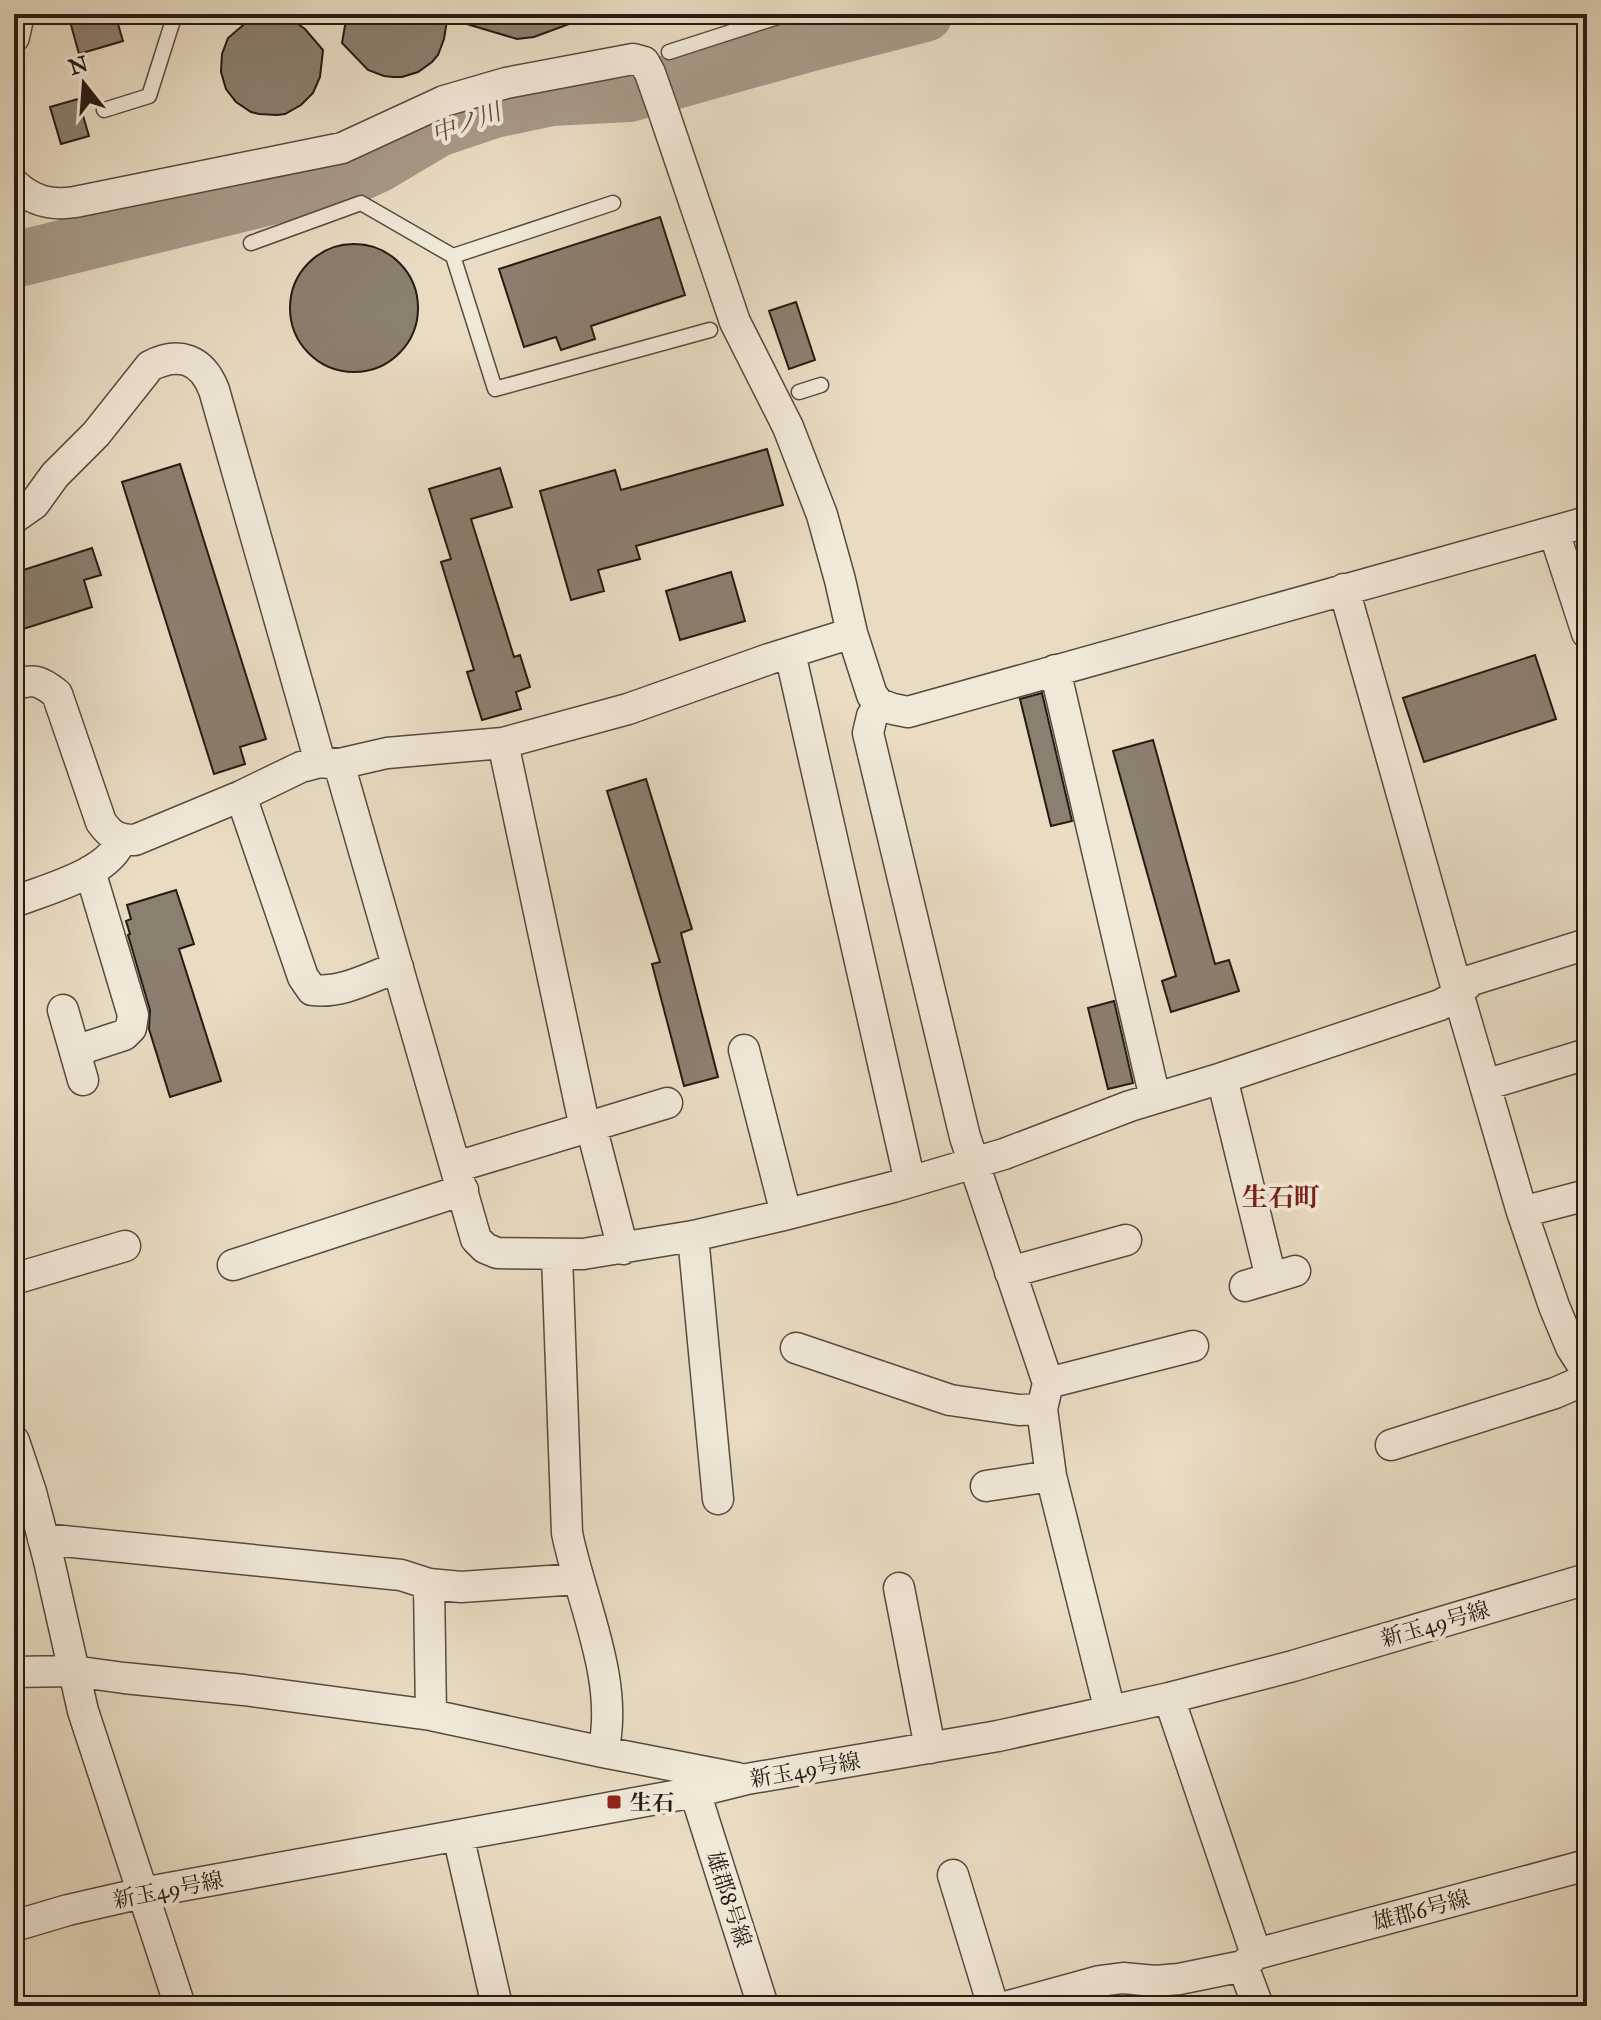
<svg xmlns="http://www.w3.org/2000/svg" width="1601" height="2020" font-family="'IM FELL Great Primer','Noto Serif JP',serif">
	<rect width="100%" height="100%" fill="#e9dcc3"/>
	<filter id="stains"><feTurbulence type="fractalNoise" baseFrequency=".0025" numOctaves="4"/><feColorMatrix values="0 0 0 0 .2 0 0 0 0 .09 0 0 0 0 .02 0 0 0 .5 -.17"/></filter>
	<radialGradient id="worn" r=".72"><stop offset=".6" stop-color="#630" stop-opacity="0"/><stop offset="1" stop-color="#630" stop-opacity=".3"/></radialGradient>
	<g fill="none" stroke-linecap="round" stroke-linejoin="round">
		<!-- river -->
		<path stroke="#a79a88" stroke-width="56" d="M14,260L351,177L379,164L438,129L494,110L551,98L629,94L808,44L925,14"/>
	</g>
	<!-- building -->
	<path fill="#8b7f6f" stroke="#261b14" stroke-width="2" d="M68,14H115L123,41L79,54Z
		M347,14H448L444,39L438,55L432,62L418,72L402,77H393L384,76L368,70L342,43Z
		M451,14H588V17L534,37L517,39L450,19Z
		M265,16L282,17L298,24L305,29L323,50L320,77L313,93L301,105L285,114L277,115L259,114L251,112L236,102L226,89L221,72L222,54L228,38L248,21Z
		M78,99L89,136L61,144L50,107Z
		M660,217L685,295L591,326L595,339L561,350L556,337L524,347L499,269Z
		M290 308a64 64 0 1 1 128 0a64 64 0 1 1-128 0Z
		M796,302L815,360L789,369L769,311Z
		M767,449L783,505L636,546L640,559L598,570L604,591L571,600L540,491L615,470L621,490Z
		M180,464L266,739L240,747L245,764L214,774L122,482Z
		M500,468L512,507L471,519L514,657L520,655L530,687L516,692L521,709L482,720L467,672L474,670L441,562L451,559L429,489Z
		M92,548L101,575L84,580L92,607L14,632V573Z
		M731,572L745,621L680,640L666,591Z
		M1535,655L1556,719L1424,762L1403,698Z
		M1042,693L1072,821L1051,826L1020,699Z
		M1153,740L1215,964L1229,960L1239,991L1171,1012L1162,981L1176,976L1113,751Z
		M646,779L692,929L681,933L718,1077L684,1086L652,964L660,962L607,791Z
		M176,890L194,944L179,949L221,1081L170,1097L149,1029L150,1010L128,935L130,934L126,921L131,919L127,905Z
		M1114,1001L1133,1083L1108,1089L1088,1008Z"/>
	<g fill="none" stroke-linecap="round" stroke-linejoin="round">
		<!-- service casing -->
		<g stroke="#574b40" stroke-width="17">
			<path id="service" d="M669,52L787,14
				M104,110L149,96L175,14
				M251,243L361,203L453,256L495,389L710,330
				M453,256L613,203
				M799,392L821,385"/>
		</g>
		<!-- minor casing -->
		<g stroke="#574b40" stroke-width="33">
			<path id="minor" d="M14,37L19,14
				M14,184C32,201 51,206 75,202L342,148L444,101L506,83L633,59L644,62L650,73L663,110L735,322L788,427L822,515L840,580L852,633L872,695L879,704L893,709L908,712L1587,522
				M14,518L34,504L55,475L96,434L150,366C179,351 202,359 214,390L320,762
				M1554,532L1587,633
				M1344,589L1458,993L1522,1212L1554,1306L1571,1347L1587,1372
				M790,653L910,1182
				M1055,670L1155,1098
				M14,685C34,678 41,681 57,694L101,822C111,836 118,840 135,840L241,796L301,767L320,762L339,764L387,753L503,743L628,709L769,659L852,633
				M879,704L872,716L868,733L965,1137L1048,1383L1042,1409L1051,1476L1110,1711
				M339,764L476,1239L485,1248L497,1253L583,1254L693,1236L780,1216L893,1187L1004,1154L1130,1106L1222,1078L1440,1005L1449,1000L1472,980L1587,944
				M241,796L303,977L312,990C341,994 371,977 398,967
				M14,902C46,889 109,874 121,840
				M63,1010L83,1080
				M744,1050L786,1214
				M75,1051L124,1035L131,1028L133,1015L90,871
				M1222,1078L1271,1278
				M1485,1085L1587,1054
				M591,1126L623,1249
				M585,1128L667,1103
				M456,1167L585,1128L503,743
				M1522,1212L1587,1195
				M693,1236L718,1499
				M557,1255L567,1533C581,1602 620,1681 603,1752
				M233,1265L463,1190
				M1010,1272L1126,1240
				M14,1279L125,1246
				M1245,1286L1295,1271
				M796,1348L950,1400L1019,1410L1042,1409
				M1048,1383L1193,1346
				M14,1441L31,1492L49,1561L83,1711L180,2006
				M1391,1445L1555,1393L1587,1379
				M986,1486L1051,1476
				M43,1539L401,1575L429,1584L461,1587L578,1579
				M429,1584L431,1715
				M899,1588L930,1748
				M14,1672L73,1671L124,1678L244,1690L431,1715L603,1752L737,1778
				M695,1792L763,2006
				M458,1835L497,2006
				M953,1875L993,2006
				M14,1926L68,1910L142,1893L695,1792L747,1779L998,1736L1169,1698L1293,1666L1587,1579
				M1256,1954L1587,1865
				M1243,1966L1258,2006
				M1009,2006L1100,1981L1123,1978L1155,1981L1179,1979L1243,1966L1256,1954L1169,1698"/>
		</g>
		<!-- service -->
		<use href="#service" stroke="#f1e8d8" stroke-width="14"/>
		<!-- minor -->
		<use href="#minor" stroke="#f1e8d8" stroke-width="30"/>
	</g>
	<!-- markers -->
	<rect fill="#8f2418" stroke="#f1e8d8" stroke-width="3" x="606" y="1794" width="16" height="16" rx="4"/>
	<g text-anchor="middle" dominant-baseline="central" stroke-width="8" stroke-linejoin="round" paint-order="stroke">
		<!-- street labels -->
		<g font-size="22" fill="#261b14" stroke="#f1e8d8">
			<text transform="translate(1435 1624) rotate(-16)">新玉49号線</text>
			<text transform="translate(805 1770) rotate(-10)">新玉49号線</text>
			<text transform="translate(168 1890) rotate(-11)">新玉49号線</text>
			<text transform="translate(729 1899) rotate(72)">雄郡8号線</text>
			<text transform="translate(1421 1910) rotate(-15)">雄郡6号線</text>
		</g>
		<!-- poi labels -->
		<g font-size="22" font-weight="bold" fill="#261b14" stroke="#f1e8d8" text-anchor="start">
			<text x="630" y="1802">生石</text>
		</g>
		<!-- water labels -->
		<g font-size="24" font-style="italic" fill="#5a4e42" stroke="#f1e8d8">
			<text transform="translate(466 123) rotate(-20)">中ノ川</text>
		</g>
		<!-- quarter labels -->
		<g font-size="26" font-weight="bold" fill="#7a1f14" stroke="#f1e8d8">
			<text x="1281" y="1197">生石町</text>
		</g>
	</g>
	<!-- margin -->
	<rect width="1601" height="2020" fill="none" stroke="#e9dcc3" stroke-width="48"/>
	<rect x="16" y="16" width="1569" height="1988" fill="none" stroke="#261b14" stroke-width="4"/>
	<rect x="24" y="24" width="1553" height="1972" fill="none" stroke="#261b14" stroke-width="2"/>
	<!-- north arrow -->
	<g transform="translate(84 84) rotate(343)" stroke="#f1e8d8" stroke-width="6" paint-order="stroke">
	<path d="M0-6L14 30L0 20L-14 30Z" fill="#261b14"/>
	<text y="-12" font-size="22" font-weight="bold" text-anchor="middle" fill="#261b14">N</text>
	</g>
	<rect width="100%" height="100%" filter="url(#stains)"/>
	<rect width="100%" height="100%" fill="url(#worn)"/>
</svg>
